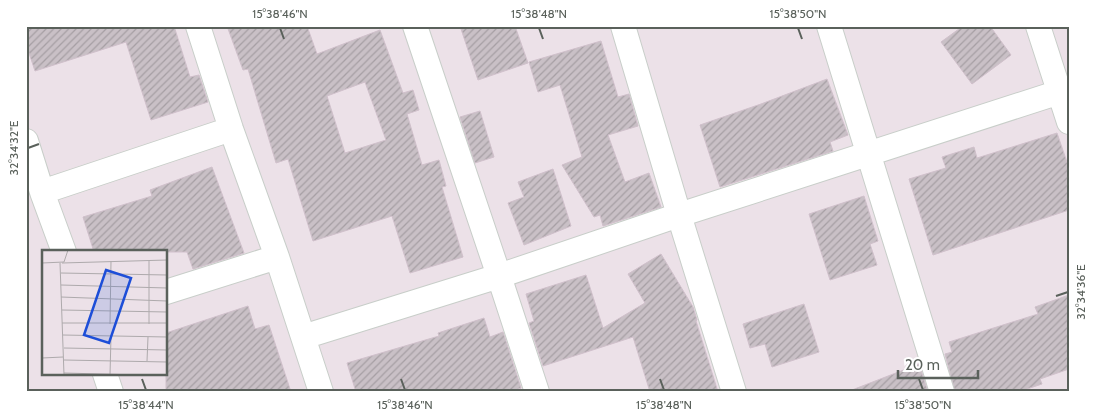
<svg xmlns="http://www.w3.org/2000/svg" width="1095" height="418" font-family="Cabin,sans-serif">
	<defs>
		<pattern id="building-hatch" width="6" height="6" patternUnits="userSpaceOnUse" patternTransform="scale(1.25)"><rect width="6" height="6" fill="#c9c0c6"/><path d="M-1 1l2-2M0 6l6-6M5 7l2-2" fill="none" stroke="#a69fa4"/></pattern>
	</defs>
	<rect width="100%" height="100%" fill="#ece1e8"/>
	<!-- building -->
	<path fill="url(#building-hatch)" stroke="#d0c0cb" fill-rule="evenodd" d="M26,26H174L190,77L199,75L208,102L151,120L126,42L35,71L26,44Z
		M227,26H307L317,54L380,30L403,93L413,90L419,110L407,114L422,165L439,160L446,186L442,187L463,257L410,273L392,216L313,241L288,159L276,163L248,69L243,70ZM365,82L386,140L345,153L327,96Z
		M460,26H515L528,63L478,80Z
		M963,26H990L1011,55L972,84L941,42Z
		M601,41L618,97L629,94L638,126L608,135L625,182L649,173L661,207L603,226L600,215L594,217L562,165L582,157L560,85L538,92L529,62Z
		M827,79L848,135L830,142L833,151L720,187L700,125L761,104Z
		M480,111L494,157L475,163L460,117Z
		M1057,133L1069,168V210L933,255L909,179L946,168L942,157L974,147L977,158Z
		M212,167L244,253L193,269L187,252H94L83,217L152,196L150,190Z
		M553,169L571,226L524,245L508,203L524,197L518,182Z
		M864,196L878,241L870,244L877,265L830,280L809,214Z
		M661,254L693,307L697,320L696,321L718,392H650L633,337L543,366L529,323L534,321L526,294L586,275L603,328L645,303L628,274Z
		M1069,295V369L1040,379L1042,384L1018,392H955L945,354L952,352L949,342L1038,314L1035,307Z
		M804,304L819,352L772,367L765,344L750,348L743,324Z
		M248,306L255,329L269,325L291,392H166V333Z
		M484,318L490,337L503,332L521,388L509,392H356L347,363L439,336L438,333Z
		M919,364L928,392H852V390Z"/>
	<g fill="none" stroke-linecap="round" stroke-linejoin="round">
		<!-- minor casing -->
		<g stroke="#c8cec9" stroke-width="26">
			<path id="minor" d="M198,26L231,129L277,257L321,392
				M415,26L499,276L537,392
				M623,26L679,215L734,392
				M829,26L942,392
				M1038,26L1069,122
				M26,141L42,192L64,252
				M42,192L231,129
				M166,292L277,257
				M303,337L499,276L679,215L1069,89
				M105,374L111,392"/>
		</g>
		<!-- minor -->
		<use href="#minor" stroke="#fff" stroke-width="24"/>
	</g>
	<!-- ticks -->
	<path fill="none" stroke="#5a615b" stroke-width="2" d="M280,28L284,39M539,28L543,39M798,28L802,39M28,148L39,144M1056,296L1068,292M142,379L146,390M401,379L405,390M660,379L664,390M919,379L923,390"/>
	<!-- overview -->
	<g transform="translate(42 250)">
		<rect width="125" height="125" fill="#ece1e8"/>
		<path fill="none" stroke="#aeaaac" stroke-width="1" d="M0,13L22,12L26,0M18,13L22,125M20,13L125,10M19,23L125,25M19,35L125,38M19,47L125,51M20,60L125,62M20,73H125M68,74L69,11M107,74V10M21,85L125,87M22,98L125,100M0,108L21,107M22,110L125,112M105,111L106,87M22,123L97,125M68,125L69,86"/>
		<path fill="#1d4ed8" fill-opacity="0.15" stroke="#1d4ed8" stroke-width="2.5" d="M64,20L89,28L67,93L42,85Z"/>
		<rect width="125" height="125" fill="none" stroke="#5a615b" stroke-width="2.5"/>
	</g>
	<!-- border -->
	<rect width="1095" height="418" fill="none" stroke="#ffffff" stroke-width="55"/>
	<!-- scale -->
	<path d="M898 370v8h80v-8" fill="none" stroke="#5a615b" stroke-width="2.5"/>
	<text x="905" y="370" font-size="15" fill="#5a615b" stroke="#ffffff" stroke-width="4" paint-order="stroke">20 m</text>
	<rect x="28" y="28" width="1040" height="362" fill="none" stroke="#5a615b" stroke-width="2"/>
	<g font-size="12" text-anchor="middle" fill="#5a615b">
		<text x="280" y="18">15°38'46"N</text>
		<text x="539" y="18">15°38'48"N</text>
		<text x="798" y="18">15°38'50"N</text>
		<text transform="translate(14 148) rotate(-90)" y="4">32°34'32"E</text>
		<text transform="translate(1081 292) rotate(-90)" y="4">32°34'36"E</text>
		<text x="146" y="409">15°38'44"N</text>
		<text x="405" y="409">15°38'46"N</text>
		<text x="664" y="409">15°38'48"N</text>
		<text x="923" y="409">15°38'50"N</text>
	</g>
</svg>
